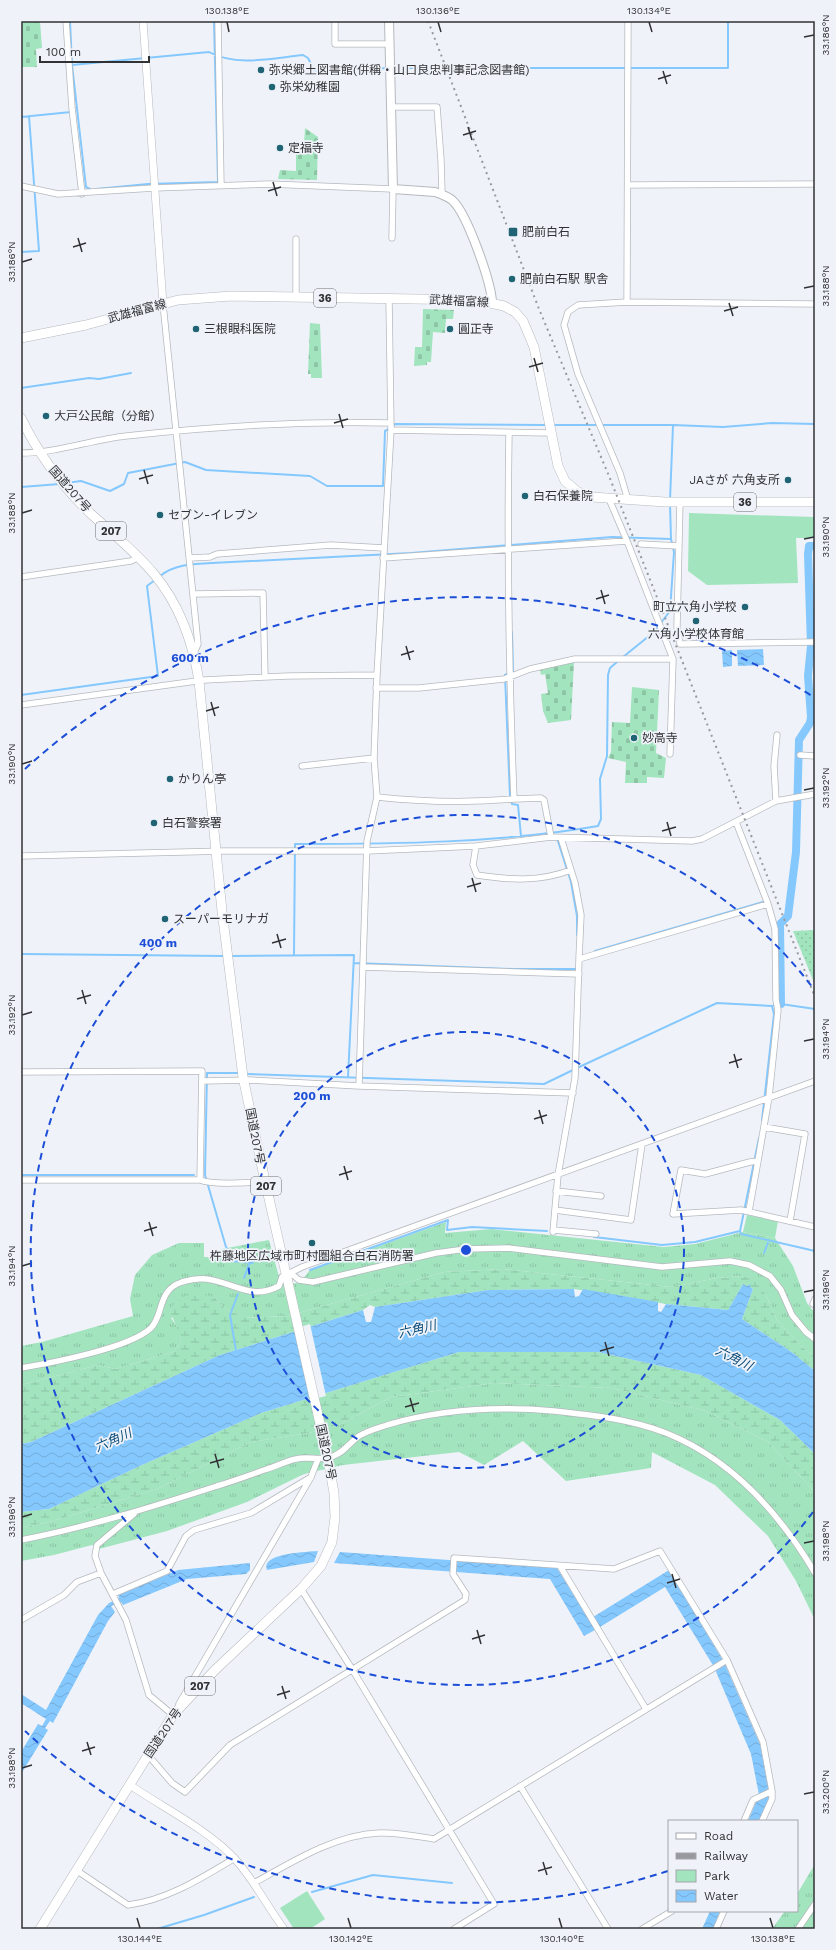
<svg xmlns="http://www.w3.org/2000/svg" width="836" height="1950" font-family="'Work Sans','Noto Sans JP',sans-serif">
	<defs>
		<pattern id="grass-tufts" width="24" height="20" patternUnits="userSpaceOnUse"><rect width="24" height="20" fill="#a2e4be"/><path d="M3 7l-1-3M5 7V3M7 7l1-3M15 17l-1-3M17 17v-4M19 17l1-3" fill="none" stroke="#8cc4a4"/></pattern>
		<pattern id="wetland-marsh" width="20" height="14" patternUnits="userSpaceOnUse"><rect width="20" height="14" fill="#a2e4be"/><path d="M1 5h8M5 5V1M11 12h8M15 12V8" fill="none" stroke="#8cc4a4"/></pattern>
		<pattern id="cemetery-stones" width="16" height="16" patternUnits="userSpaceOnUse"><rect width="16" height="16" fill="#a2e4be"/><path d="M2 7V4a2 2 0 0 1 4 0v3zM10 15v-3a2 2 0 0 1 4 0v3z" fill="#8cc4a4"/></pattern>
		<pattern id="garden-dots" width="8" height="8" patternUnits="userSpaceOnUse"><rect width="8" height="8" fill="#a2e4be"/><path d="M2 2h.1M6 6h.1" fill="none" stroke="#8cc4a4" stroke-width="1.8" stroke-linecap="round"/></pattern>
		<pattern id="water-waves" width="16" height="10" patternUnits="userSpaceOnUse"><rect width="16" height="10" fill="#85c8fe"/><path d="M0 5q4-4 8 0t8 0" fill="none" stroke="#73acda"/></pattern>
	</defs>
	<rect width="100%" height="100%" fill="#eff3f9"/>
	<!-- grass -->
	<path fill="url(#grass-tufts)" d="M446,1222L445,1233L491,1229L664,1247L695,1244L743,1232L775,1238L793,1266L807,1303L815,1313V1357L799,1344L777,1320L766,1295L742,1276L717,1278L671,1287L503,1269L444,1272L288,1316L244,1318L224,1308L214,1297L171,1318L180,1331L181,1342L173,1352L115,1369L98,1365L21,1385V1346L42,1342L133,1316L130,1299L135,1275L152,1255L179,1243H204V1257H215L222,1249L269,1240L281,1284L300,1283L309,1271Z
		M495,1383L612,1388L706,1411L768,1442L815,1492V1620L796,1581L768,1536L715,1485L652,1452L651,1468L566,1481L523,1441L484,1465L459,1452L343,1465L304,1474L247,1502L167,1531L99,1549L92,1545L54,1555L21,1561V1528L53,1521L157,1489L251,1442L309,1433L341,1424L391,1397Z
		M815,1864V1929H772L785,1911H797V1894Z"/>
	<!-- wetland -->
	<path fill="url(#wetland-marsh)" d="M503,1269L671,1287L717,1278L742,1276L756,1281L766,1295L777,1320L799,1344L815,1357V1371L793,1353L742,1319L753,1289L743,1284L728,1310L666,1304L574,1289L488,1290L375,1307L370,1305L363,1310L220,1355L31,1442L21,1444V1385L98,1365L115,1369L173,1352L181,1342C180,1329 172,1321 170,1308L182,1297L197,1293L214,1297L224,1308L245,1318L288,1316L444,1272Z
		M459,1352H598L701,1375L780,1420L815,1454V1492L768,1442L706,1411L612,1388L495,1383L391,1397L341,1424L309,1433L251,1442L157,1489L53,1521L21,1528V1512L49,1509L142,1465L261,1413Z"/>
	<!-- cemetery -->
	<path fill="url(#cemetery-stones)" d="M21,21H40L42,48L36,49L37,67H21Z
		M305,128L318,137L317,180L278,179L280,170L296,171V154H293V145H304Z
		M423,309L454,310L453,319H446L445,333L433,332L431,362H427V365L414,366L415,347H422Z
		M310,323L320,324L322,378H311V374H308Z
		M574,662L571,720L548,723L543,711L541,694L548,693L545,674L541,675L540,669Z
		M632,687L659,690L656,753L666,758L664,778L647,777V783H625L626,762L608,758L611,752L612,722L630,723Z"/>
	<!-- park -->
	<path fill="#a2e4be" d="M689,513L815,517V538H796L798,583L707,585L688,571Z
		M747,1215L778,1221L775,1238L743,1232Z
		M307,1891L325,1919L310,1929H294L280,1908Z"/>
	<!-- garden -->
	<path fill="url(#garden-dots)" d="M815,930V985L793,931Z"/>
	<!-- water -->
	<path fill="url(#water-waves)" d="M763,649L764,665L738,666L737,650Z
		M732,650V666L723,667L722,651Z
		M252,1249L255,1260L253,1264L222,1261L224,1254Z
		M743,1284L747,1286L751,1284L750,1287L753,1289L742,1319L793,1353L815,1371V1454L780,1420L701,1375L598,1352H459L261,1413L142,1465L49,1509L21,1512V1444L31,1442L220,1355L363,1310L366,1322H371L375,1307L488,1290L574,1289L575,1297L579,1296L583,1289L658,1302V1311L661,1312L666,1304L728,1310Z
		M318,1551L314,1562L267,1570C260,1553 307,1552 318,1551Z
		M340,1552L557,1568L591,1623L595,1620L593,1617L669,1570L724,1662L760,1744L769,1791V1798L759,1821H748L759,1795L751,1754L714,1667L665,1587L600,1627L598,1624L593,1627L595,1630L584,1636L550,1579L334,1563Z
		M250,1563V1570L246,1574L187,1579L123,1605L121,1602L111,1606L115,1612L108,1621L53,1723L50,1721L45,1728L48,1730L21,1774V1752L38,1724L42,1726L46,1719L21,1703V1694L46,1710L98,1615L109,1603L119,1598L118,1595L178,1570Z
		M710,1911H720L713,1929H702Z"/>
	<!-- pier -->
	<path fill="#eff3f9" d="M310,1324L326,1396L310,1400L294,1329Z"/>
	<g fill="none" stroke-linecap="round" stroke-linejoin="round">
		<!-- stream -->
		<path stroke="#85c8fe" stroke-width="2" d="M70,21L72,65L86,187L90,189
			M72,65L209,52C236,67 274,58 303,55L308,58L314,70L320,71L388,68
			M392,68H728V21
			M21,117L71,112
			M96,189L148,184L218,182L214,21
			M21,252L39,251L29,116
			M21,388L89,378L99,379L131,373
			M552,425H673
			M393,426L395,424L546,425
			M66,483L81,481L110,491L124,484L128,473L185,462L206,470L310,476L327,486H383L385,431L389,429
			M21,487L60,484
			M670,500L673,425L723,427L772,423L815,424
			M160,576C175,564 193,564 212,563L411,553L612,537L671,539
			M512,632L513,671L505,675L510,797L512,804L518,805L521,836
			M623,657L654,632L670,611L674,552L671,539L670,504
			M21,695L158,676L147,586L155,580
			M557,838L571,882L577,916V935
			M595,951L763,902
			M21,954L225,956
			M294,954L295,844C394,844 500,843 598,826L601,819L600,779L607,756L608,675L610,668L618,661
			M231,956L354,955L348,1077
			M354,963L512,969H576
			M577,1068L717,1003L772,1006L781,1004L815,1009
			M245,1074L544,1084L573,1070
			M762,1120L774,1014L772,1006
			M759,1138L740,1231L741,1234L815,1251
			M21,1175H194
			M594,1237L662,1245L695,1242L740,1231
			M764,1253L769,1240
			M231,1254L226,1247L205,1175L207,1073H241
			M310,1270L448,1220L447,1230L472,1227L547,1231
			M244,1278L250,1262
			M236,1351L230,1315L238,1294
			M312,1892L373,1875L452,1883
			M157,1929L204,1915L254,1897"/>
		<!-- canal -->
		<path stroke="#85c8fe" stroke-width="8" d="M781,1004L780,924L788,916L796,852L799,740L810,723L811,717L808,676L811,646L808,554L809,546H815"/>
		<!-- minor casing -->
		<g stroke="#b5b9be" stroke-width="7">
			<path id="minor" d="M66,21L72,108L82,194
				M218,21L221,185
				M335,21V44H390
				M391,107H437L441,160L442,194
				M628,185L815,184
				M21,186L58,194L154,188L269,184L393,189L392,238
				M296,239V297
				M627,302L628,21
				M163,304L198,644L194,653
				M391,430L551,433
				M21,453C56,453 91,440 126,436C214,426 302,421 391,423
				M609,499L627,541L673,659L670,754
				M628,500L620,473L578,374L564,325L568,312L578,305L627,302L815,304
				M680,501L677,627L680,644L815,642
				M641,544L679,546
				M190,558L210,557L217,554L331,545L384,548
				M383,558L627,541
				M21,577L131,561L139,557
				M193,594L263,593L265,677
				M376,688H419L504,679L530,669L575,659H673
				M21,705L204,680L288,676L377,675
				M800,755L815,756
				M302,766L374,758
				M377,797C423,802 468,803 514,799C509,677 507,556 509,433
				M514,799L541,798L544,800L551,837
				M776,801L774,766L777,735
				M736,822L768,904L775,929L776,1000L778,1010L769,1097L758,1161L750,1162L705,1174L681,1170L673,1214L741,1210L815,1227
				M561,838L575,883L581,915L579,958
				M476,846L473,865L477,875C509,880 540,882 571,870
				M21,856L225,851H367L476,846L551,837L692,841L702,839L776,801L815,794
				M363,967L579,974
				M21,1072L202,1071L200,1180
				M202,1081L251,1080L359,1086L573,1093
				M359,1086L367,841L377,797L374,758L377,675L391,430L389,299
				M764,1127L805,1134L790,1221
				M21,1180H200C212,1185 251,1183 265,1181
				M556,1191L601,1196
				M555,1210L631,1220L642,1144
				M749,1211L758,1161
				M554,1230L596,1234
				M553,1232L558,1175L575,1078L579,959L768,904
				M288,1275H293L299,1280L313,1282L436,1253L466,1249L508,1248L662,1267L730,1261L749,1265L770,1276L781,1290L792,1315L806,1332L815,1339
				M813,1304L815,1299
				M21,1368C51,1363 130,1348 151,1328C164,1315 157,1290 182,1282C189,1280 198,1278 206,1279C233,1282 252,1301 279,1286L282,1277L302,1267L815,1081
				M134,1514L97,1545L95,1556L101,1573L126,1620L149,1695L173,1715L174,1713
				M21,1540C88,1527 152,1507 217,1486C234,1481 250,1475 267,1469C277,1466 286,1461 296,1459C308,1456 320,1461 331,1457C344,1453 348,1444 359,1436C367,1431 378,1428 387,1425C442,1409 497,1406 554,1411C592,1415 630,1419 666,1433C731,1459 780,1514 815,1573
				M560,1566L646,1709
				M301,1589L352,1669L494,1904L454,1929
				M113,1594L167,1571L186,1536L194,1530L251,1513L311,1477
				M21,1620L64,1595L77,1582L101,1573
				M179,1704L311,1477L318,1459
				M148,1755L172,1783L185,1792L230,1745L465,1600L466,1594L453,1574L454,1558L614,1569L660,1551L727,1660L763,1742L772,1791V1799L762,1821
				M520,1786L608,1929
				M744,1821L753,1800L772,1791
				M76,1870L128,1905C167,1900 202,1878 235,1858
				M254,1883C292,1862 334,1835 379,1833C397,1832 416,1836 434,1839L727,1660
				M642,1929L672,1911
				M716,1929L724,1911
				M798,1929L815,1904"/>
		</g>
		<!-- tertiary casing -->
		<g stroke="#b5b9be" stroke-width="8">
			<path id="tertiary" d="M143,21L163,304
				M130,1785C162,1807 210,1831 235,1859C254,1880 267,1906 284,1929"/>
		</g>
		<!-- secondary casing -->
		<g stroke="#b5b9be" stroke-width="10">
			<path id="secondary" d="M389,21L393,189L435,192C441,194 447,196 452,200C467,213 491,282 492,302"/>
		</g>
		<!-- primary casing -->
		<g stroke="#b5b9be" stroke-width="10">
			<path id="primary" d="M21,338L86,325L178,300L231,296L476,300L504,306L515,312L523,321L534,347L558,466L565,481L578,492L592,497L665,502H815"/>
		</g>
		<!-- trunk casing -->
		<g stroke="#b5b9be" stroke-width="10">
			<path id="trunk" d="M21,418C38,453 62,486 90,513C112,533 135,551 154,574C179,604 193,643 199,681L222,911L243,1077L265,1181L328,1459L334,1493L335,1517L332,1542L321,1566L301,1589L215,1670L173,1715L40,1929"/>
		</g>
		<!-- minor -->
		<use href="#minor" stroke="#fff" stroke-width="5.5"/>
		<!-- tertiary -->
		<use href="#tertiary" stroke="#fff" stroke-width="7"/>
		<!-- secondary -->
		<use href="#secondary" stroke="#fff" stroke-width="8"/>
		<!-- primary -->
		<use href="#primary" stroke="#fff" stroke-width="9"/>
		<!-- trunk -->
		<use href="#trunk" stroke="#fff" stroke-width="9"/>
		<!-- rail -->
		<path stroke="#97999e" stroke-width="2" stroke-dasharray="2 4" stroke-linecap="butt" d="M428,21L539,309L609,476L815,997"/>
	</g>
	<!-- ticks -->
	<path fill="none" stroke="#313235" stroke-width="1.5" d="M227,22L229,32M438,22L441,32M649,22L652,32M804,37L814,35M663,71L667,84M658,79L671,75M468,127L472,140M463,135L476,131M273,182L277,196M268,191L281,187M78,238L82,252M73,247L86,243M22,262L32,259M804,288L814,286M729,303L733,316M724,311L738,307M534,358L538,372M529,367L543,363M339,414L343,428M334,423L348,419M144,470L148,484M139,479L153,475M22,513L32,510M804,539L814,537M601,590L605,604M596,599L609,595M406,646L410,660M401,655L414,651M211,702L215,716M206,711L219,707M22,764L32,761M804,790L814,788M667,822L671,836M662,831L676,827M472,878L476,892M467,887L481,883M277,934L281,948M272,943L286,939M82,990L86,1004M77,999L91,995M22,1015L32,1012M804,1041L814,1039M734,1054L738,1068M729,1063L742,1059M539,1110L543,1124M534,1119L547,1115M344,1166L348,1180M339,1175L352,1171M149,1222L153,1236M144,1231L157,1227M22,1266L32,1263M804,1292L814,1290M605,1342L609,1356M600,1351L614,1347M410,1398L414,1412M405,1407L419,1403M215,1454L219,1468M210,1463L224,1459M22,1517L32,1514M804,1543L814,1541M672,1574L676,1588M667,1583L680,1579M477,1630L481,1644M472,1639L485,1635M282,1686L286,1699M277,1695L290,1691M87,1742L91,1755M82,1751L95,1747M22,1768L32,1765M804,1794L814,1792M543,1862L547,1875M538,1871L552,1867M137,1918L140,1928M348,1918L351,1928M559,1918L562,1928M770,1918L773,1928"/>
	<!-- distance rings -->
	<g fill="none" stroke="#1d4ed8" stroke-width="2" stroke-dasharray="7 5">
		<circle cx="466" cy="1250" r="218"/>
		<path d="M813 1512A435 435 0 1 1 813 988"/>
		<path d="M668 1871A653 653 0 0 1 25 1731M25 769A653 653 0 0 1 812 696"/>
	</g>
	<!-- markers -->
	<g fill="#1f6375" stroke="#eff3f9" stroke-width="1.5">
		<circle cx="261" cy="70" r="4"/>
		<circle cx="272" cy="87" r="4"/>
		<circle cx="280" cy="148" r="4"/>
		<rect x="508" y="227" width="10" height="10" rx="2"/>
		<circle cx="512" cy="279" r="4"/>
		<circle cx="196" cy="329" r="4"/>
		<circle cx="450" cy="329" r="4"/>
		<circle cx="46" cy="416" r="4"/>
		<circle cx="788" cy="480" r="4"/>
		<circle cx="525" cy="496" r="4"/>
		<circle cx="160" cy="515" r="4"/>
		<circle cx="745" cy="607" r="4"/>
		<circle cx="696" cy="621" r="4"/>
		<circle cx="634" cy="738" r="4"/>
		<circle cx="170" cy="779" r="4"/>
		<circle cx="154" cy="823" r="4"/>
		<circle cx="165" cy="919" r="4"/>
		<circle cx="312" cy="1243" r="4"/>
	</g>
	<g text-anchor="middle" dominant-baseline="central" stroke-width="3.5" stroke-linejoin="round" paint-order="stroke">
		<!-- shield labels -->
		<g fill="#eff3f9" stroke="#6a6c70" stroke-width="1">
			<rect x="314" y="289" width="22" height="18" rx="3"/>
			<rect x="734" y="493" width="22" height="18" rx="3"/>
			<rect x="96" y="522" width="30" height="18" rx="3"/>
			<rect x="251" y="1177" width="30" height="18" rx="3"/>
			<rect x="185" y="1677" width="30" height="18" rx="3"/>
		</g>
		<g font-size="11" font-weight="bold" fill="#313235">
			<text x="325" y="298">36</text>
			<text x="745" y="502">36</text>
			<text x="111" y="531">207</text>
			<text x="266" y="1186">207</text>
			<text x="200" y="1686">207</text>
		</g>
		<!-- poi labels -->
		<g font-size="12" fill="#313235" stroke="#eff3f9" text-anchor="start">
			<text x="269" y="70">弥栄郷土図書館(併稱・山口良忠判事記念図書館)</text>
			<text x="280" y="87">弥栄幼稚園</text>
			<text x="288" y="148">定福寺</text>
			<text x="522" y="232">肥前白石</text>
			<text x="520" y="279">肥前白石駅 駅舎</text>
			<text x="204" y="329">三根眼科医院</text>
			<text x="458" y="329">圓正寺</text>
			<text x="54" y="416">大戸公民館（分館）</text>
			<text x="780" y="480" text-anchor="end">JAさが 六角支所</text>
			<text x="533" y="496">白石保養院</text>
			<text x="168" y="515">セブン-イレブン</text>
			<text x="737" y="607" text-anchor="end">町立六角小学校</text>
			<text x="696" y="634" text-anchor="middle">六角小学校体育館</text>
			<text x="642" y="738">妙高寺</text>
			<text x="178" y="779">かりん亭</text>
			<text x="162" y="823">白石警察署</text>
			<text x="173" y="919">スーパーモリナガ</text>
			<text x="312" y="1256" text-anchor="middle">杵藤地区広域市町村圏組合白石消防署</text>
		</g>
		<!-- street labels -->
		<g font-size="12" fill="#313235" stroke="#eff3f9">
			<text transform="translate(459 301) rotate(3)">武雄福富線</text>
			<text transform="translate(137 311) rotate(-15)">武雄福富線</text>
			<text transform="translate(70 489) rotate(49)">国道207号</text>
			<text transform="translate(255 1136) rotate(79)">国道207号</text>
			<text transform="translate(326 1452) rotate(78)">国道207号</text>
			<text transform="translate(163 1733) rotate(-56)">国道207号</text>
		</g>
		<!-- water labels -->
		<g font-size="13" font-style="italic" fill="#0a4d79" stroke="#eff3f9">
			<text transform="translate(417 1329) rotate(-13)">六角川</text>
			<text transform="translate(734 1358) rotate(27)">六角川</text>
			<text transform="translate(113 1440) rotate(-24)">六角川</text>
		</g>
	</g>
	<circle cx="466" cy="1250" r="6" fill="#1d4ed8" stroke="#eff3f9" stroke-width="2"/>
	<g font-size="12" text-anchor="middle" font-weight="bold" fill="#1d4ed8" stroke="#eff3f9" stroke-width="3.5" stroke-linejoin="round" paint-order="stroke">
		<text x="190" y="662">600 m</text>
		<text x="158" y="947">400 m</text>
		<text x="312" y="1100">200 m</text>
	</g>
	<!-- border -->
	<rect width="836" height="1950" fill="none" stroke="#eff3f9" stroke-width="44"/>
	<!-- legend -->
	<rect x="668" y="1820" width="130" height="92" fill="#eff3f9" stroke="#a3a6ab"/>
	<rect x="676" y="1833" width="20" height="6" fill="#ffffff" stroke="#a3a6ab"/>
	<text x="704" y="1840" font-size="12" fill="#313235">Road</text>
	<rect x="676" y="1853" width="20" height="6" fill="#97999e" stroke="#a3a6ab"/>
	<text x="704" y="1860" font-size="12" fill="#313235">Railway</text>
	<rect x="676" y="1870" width="20" height="12" fill="#a2e4be" stroke="#a3a6ab"/>
	<text x="704" y="1880" font-size="12" fill="#313235">Park</text>
	<rect x="676" y="1890" width="20" height="12" fill="url(#water-waves)" stroke="#a3a6ab"/>
	<text x="704" y="1900" font-size="12" fill="#313235">Water</text>
	<!-- scale -->
	<path d="M40 56v6h109v-6" fill="none" stroke="#313235" stroke-width="2"/>
	<text x="46" y="56" font-size="12" fill="#313235" stroke="#eff3f9" stroke-width="3" paint-order="stroke">100 m</text>
	<rect x="22" y="22" width="792" height="1906" fill="none" stroke="#313235" stroke-width="1.5"/>
	<g font-size="10" text-anchor="middle" fill="#313235">
		<text x="227" y="14">130.138°E</text>
		<text x="438" y="14">130.136°E</text>
		<text x="649" y="14">130.134°E</text>
		<text transform="translate(825 35) rotate(-90)" y="4">33.186°N</text>
		<text transform="translate(11 262) rotate(-90)" y="4">33.186°N</text>
		<text transform="translate(825 286) rotate(-90)" y="4">33.188°N</text>
		<text transform="translate(11 513) rotate(-90)" y="4">33.188°N</text>
		<text transform="translate(825 537) rotate(-90)" y="4">33.190°N</text>
		<text transform="translate(11 764) rotate(-90)" y="4">33.190°N</text>
		<text transform="translate(825 788) rotate(-90)" y="4">33.192°N</text>
		<text transform="translate(11 1015) rotate(-90)" y="4">33.192°N</text>
		<text transform="translate(825 1039) rotate(-90)" y="4">33.194°N</text>
		<text transform="translate(11 1266) rotate(-90)" y="4">33.194°N</text>
		<text transform="translate(825 1290) rotate(-90)" y="4">33.196°N</text>
		<text transform="translate(11 1517) rotate(-90)" y="4">33.196°N</text>
		<text transform="translate(825 1541) rotate(-90)" y="4">33.198°N</text>
		<text transform="translate(11 1768) rotate(-90)" y="4">33.198°N</text>
		<text transform="translate(825 1792) rotate(-90)" y="4">33.200°N</text>
		<text x="140" y="1942">130.144°E</text>
		<text x="351" y="1942">130.142°E</text>
		<text x="562" y="1942">130.140°E</text>
		<text x="773" y="1942">130.138°E</text>
	</g>
</svg>
